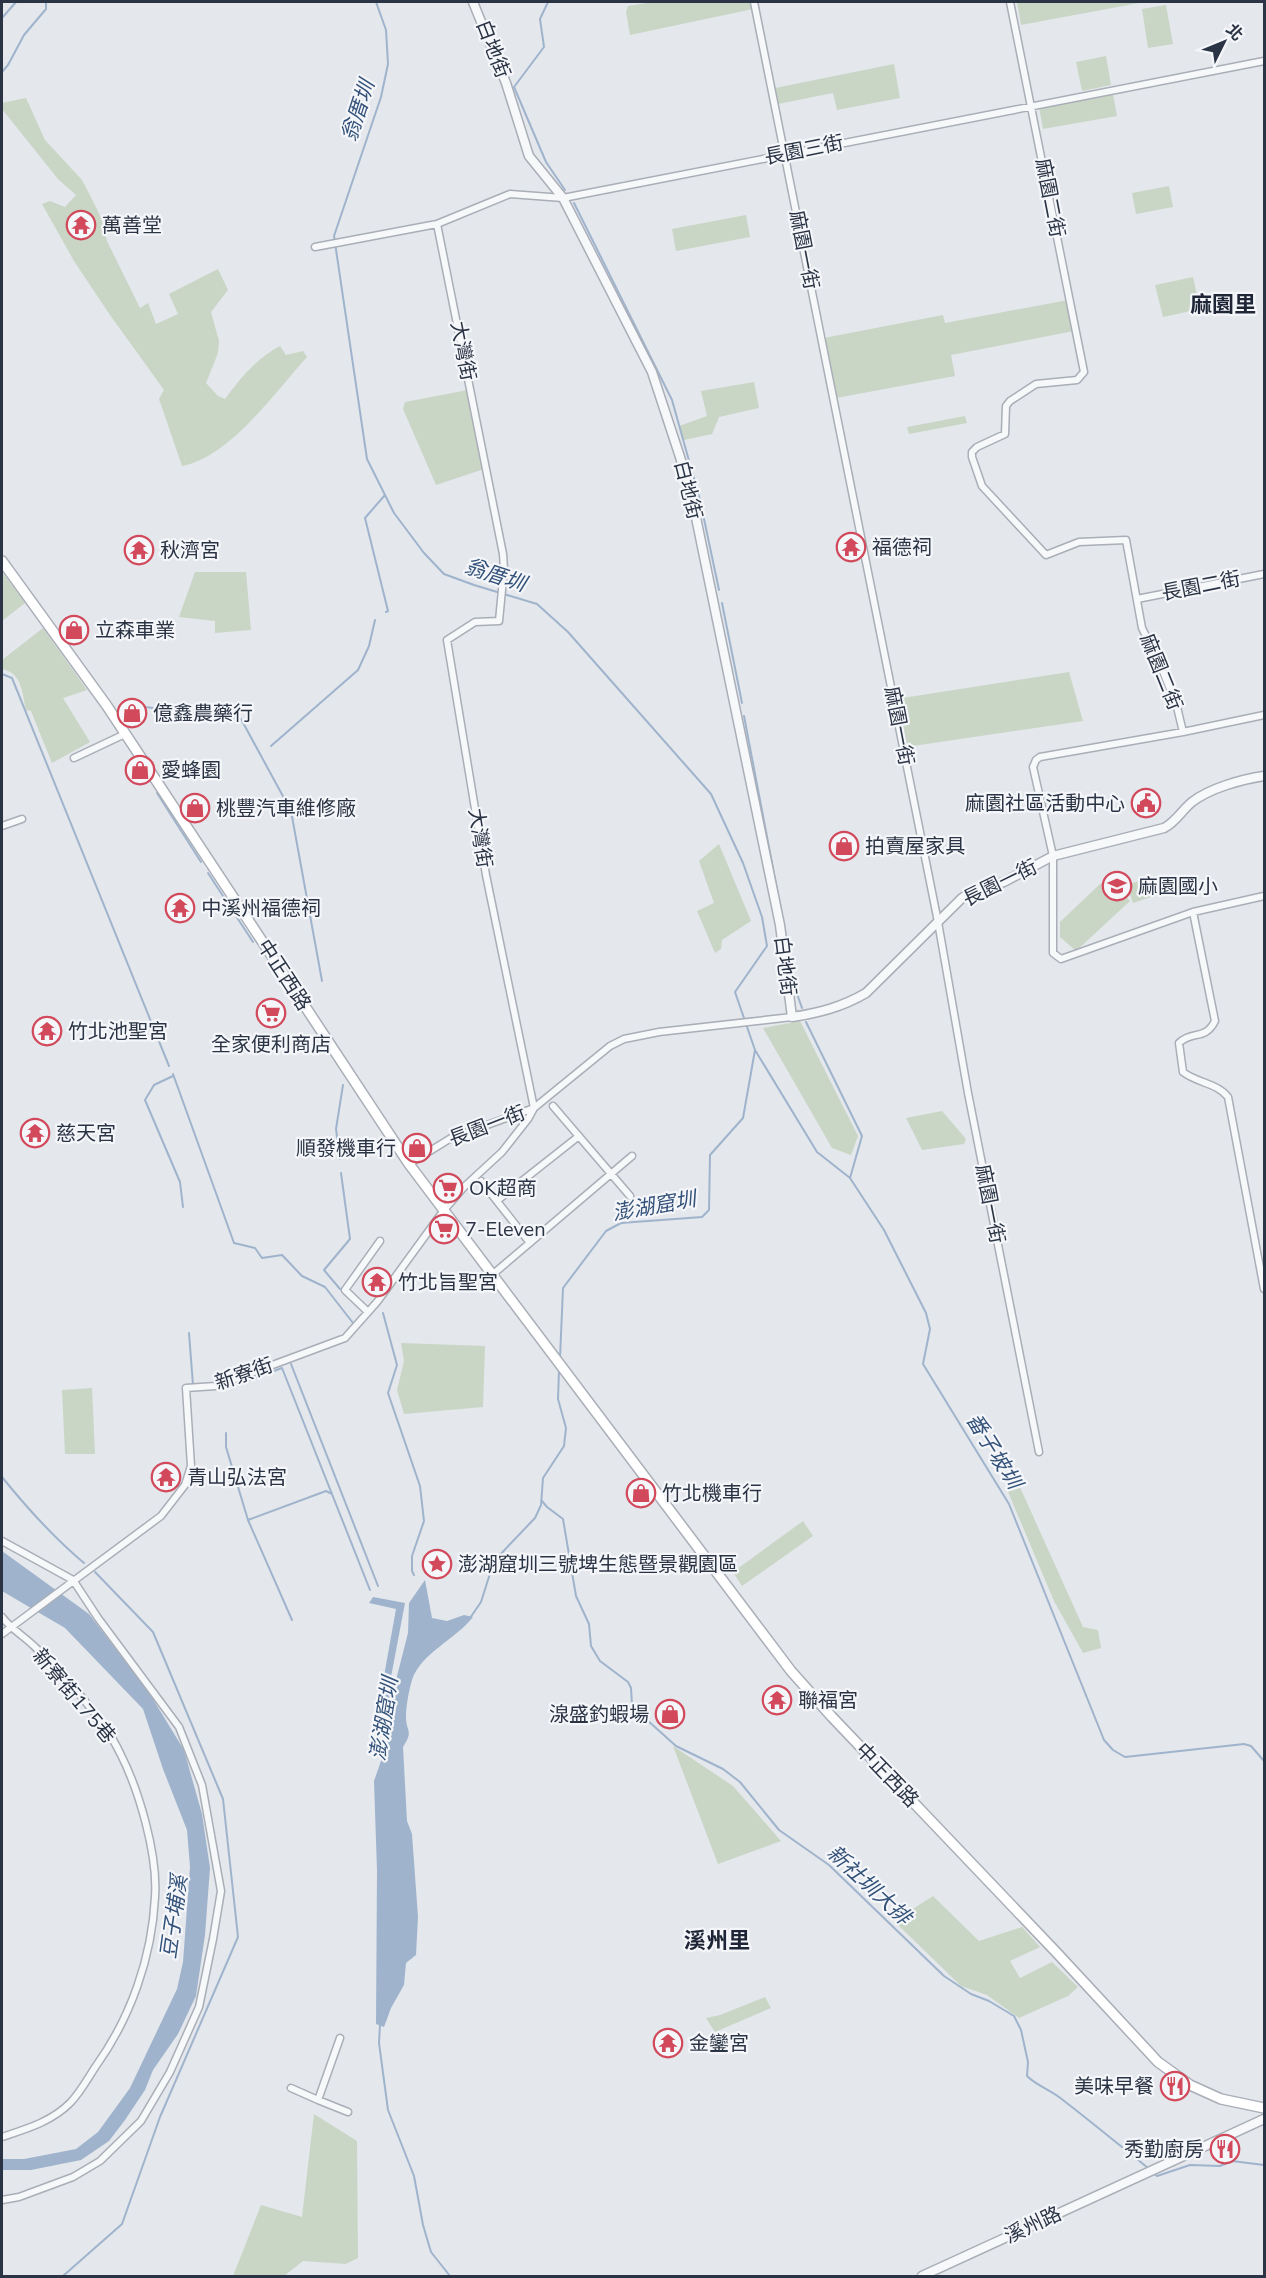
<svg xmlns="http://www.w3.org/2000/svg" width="1266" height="2278" font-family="'Nunito Sans','Noto Sans TC',sans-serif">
	<rect width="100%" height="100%" fill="#e4e7ec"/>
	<!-- green -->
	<path fill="#c9d6c5" d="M653,2H752L753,9L630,35L626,12L628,6Z
		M1017,2H1139V3L1021,25Z
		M1166,5L1173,44L1148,48L1142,9Z
		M1106,56L1111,85L1082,91L1076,62Z
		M894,64L900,98L837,110L833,93L778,104L775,88Z
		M1113,94L1117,116L1043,129L1039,107Z
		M26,98L45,140L82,180L94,203L101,218L107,241L140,308L148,303L156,324L178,314L169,294L218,269L228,290L211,312L219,341L218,353L206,383L218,396L225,399C240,378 257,358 280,346L286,355L303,351L307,357C275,392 230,457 182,466L159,399L164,390L110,315L74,261L42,204L50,201L65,207L76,195L58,179L2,109V103Z
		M1169,186L1173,207L1136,214L1132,193Z
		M746,215L750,237L676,251L672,229Z
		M1193,277L1200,309L1163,317L1155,285Z
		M1068,300L1074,331L951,355L955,376L836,398L824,338L943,315L945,323Z
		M754,382L759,408L719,417L712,434L684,440L679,426L707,416L701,391Z
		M468,390L484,469L436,485L403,409L405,402Z
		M965,416L967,423L909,434L907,427Z
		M2,572L25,603L2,621Z
		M195,572H246L251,630L215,633V621L179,617Z
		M43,628L87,690L63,698L90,742L52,763L31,711L26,710C22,692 22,673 2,669V660Z
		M1069,672L1083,721L906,747L896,699Z
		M719,844L751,921L722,940L721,949L715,953L697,911L714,903L699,861Z
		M1154,876L1160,894L1133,903L1127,885Z
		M1110,881C1124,884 1122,892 1130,901L1076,951L1060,937V922L1100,884Z
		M800,1021L858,1136L851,1155L832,1148L763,1028Z
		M942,1111L966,1139L964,1144L922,1150L906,1118Z
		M401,1343L485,1346L483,1407L404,1414L397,1390L404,1361Z
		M92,1388L95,1454H65L62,1390Z
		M1019,1485L1083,1627L1098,1630L1101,1648L1083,1653L1054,1601L1006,1487Z
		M803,1521L813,1536L742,1586L733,1572Z
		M673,1746L733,1786L781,1841L718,1864Z
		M933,1896L979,1941L1022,1927L1040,1947L1010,1961L1020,1978L1052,1962L1078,1987L1068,1996L1019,2018L987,1995L961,1986L894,1921Z
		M765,1997L771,2008L715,2032L706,2018L720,2015Z
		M314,2114L357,2141L358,2258L346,2264L303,2261L284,2276H233L261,2205L302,2217Z"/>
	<!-- water -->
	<path fill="#9fb4cc" d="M2,1551L89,1614L148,1691L184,1750L202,1814L210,1868L205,1935L196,1996L178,2034L153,2070L145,2090L125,2120L109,2141L81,2160L31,2170H2V2159H24L76,2149L98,2132L130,2088L177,1989L183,1962L190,1867L187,1830L163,1769L143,1709L65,1628L2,1591Z
		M425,1580L432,1618L447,1621L464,1615L473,1617C456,1639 421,1653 412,1680C409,1690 406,1706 406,1717C406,1732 414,1730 403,1747L407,1821L412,1834L418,1917L416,1955L406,1963L404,1985L391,2008L384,2027L376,2024L377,1871L374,1781L382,1758L386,1732L385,1691L396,1680L408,1633L409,1603Z
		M373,1597L405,1603L391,1677L384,1676L396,1609L369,1603Z"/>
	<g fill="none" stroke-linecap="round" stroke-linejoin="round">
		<!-- stream -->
		<path stroke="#9fb4cc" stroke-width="2" d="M376,2L386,30L388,64L381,97L334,236L367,459L394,513L424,553L444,574L474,585L537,604L568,632L711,794L743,863L762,917L767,946L735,992L755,1050L817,1152L850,1178L884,1230L926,1313L930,1329L923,1364L1009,1504L1104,1740L1113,1750L1125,1757L1244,1744L1251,1746L1264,1761
			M548,2L540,19L544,47L514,87L546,162L565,190
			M2,18L16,2
			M2,72L8,65L24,35L46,9V2
			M574,203L672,400L700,500L719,590
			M385,495L365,518L388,611L386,612
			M722,603L742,703
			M2,674L12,678L169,1066
			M128,700L145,707L241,719L291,811L322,981
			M744,716L783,921
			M271,746L358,670L369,646L375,620
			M157,793L201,862
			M208,873L253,942
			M786,938L792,980L802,1008
			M806,1022L862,1136L850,1178
			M173,1074L234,1243L255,1248L262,1258L282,1255L302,1276L325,1287L353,1323
			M173,1076L154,1085L145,1100L180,1182L183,1207
			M340,1159L336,1129L343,1085
			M340,1289L324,1270L350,1239L341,1173
			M383,1313L397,1365L388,1393L420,1486L424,1521L412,1556V1571L414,1575
			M189,1333L193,1385L217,1383
			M560,1358L563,1288L606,1231L621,1223L702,1217L709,1210L710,1155L743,1118L755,1050
			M291,1364L378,1586
			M247,1381L282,1368L370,1590
			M226,1433V1447L248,1520L292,1620
			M2,1477C27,1508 53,1537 84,1563
			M542,1501L547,1507L563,1519L576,1596L589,1624L591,1646L600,1661L628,1682L631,1688L632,1705L637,1711L676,1746L723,1769L740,1782L779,1830L829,1865L944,1976L971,1994L989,2001L1014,2016L1021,2030L1028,2062L1027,2076C1036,2085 1048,2089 1059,2097C1089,2120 1118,2144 1148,2168
			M248,1520L326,1491L332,1494
			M470,1618L481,1602L494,1561L535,1518L541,1505L543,1478L564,1446L566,1428L558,1399L559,1370
			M380,2025L379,2043L388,2110L414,2176L423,2225L431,2252L450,2276
			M1152,2172L1157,2176L1190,2165L1220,2166L1232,2161L1264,2165
			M63,2276L122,2224L160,2117L238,1937L223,1799L153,1632L95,1572"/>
		<!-- minor casing -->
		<g stroke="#a9aeb7" stroke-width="9">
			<path id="minor" d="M754,2L938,922L968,1093L1039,1452
				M1010,2L1084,372L1077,380L1036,384L1010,401L1006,406L1005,434L977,447L972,452V457L982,486L1046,555L1079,542L1126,540L1142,628L1160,664L1177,707L1183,732
				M437,224L503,554L504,569L499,621L475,622L447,640L486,875L534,1108
				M315,247L437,224L510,194L563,198L1264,61
				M1137,599L1264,574
				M1264,715L1183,732L1040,757L1036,760L1033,767L1053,856V953L1061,959L1193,912L1264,896
				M74,758L125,734
				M2,826L22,819
				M1193,912L1215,1021C1205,1041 1192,1030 1179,1043L1183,1072C1197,1083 1217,1083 1228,1097L1264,1289
				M553,1106L630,1196
				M409,1164L451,1138L534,1108L610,1046L624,1039L659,1032L792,1017
				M481,1181L530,1243
				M498,1200L579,1136
				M492,1275L632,1156
				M368,1312L345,1290L380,1241
				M2,1541L73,1580L98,1618L179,1727L202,1785L221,1891L213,1939L199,2007L170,2072L141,2121L100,2161L73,2177L19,2197L2,2200
				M2,1617C11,1629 24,1636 35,1647C62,1673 104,1719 120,1753C139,1790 158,1855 155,1897C152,1957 131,2017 96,2066C88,2078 80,2093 70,2103C51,2122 26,2129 2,2137
				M2,1634L161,1516L185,1485L191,1466L186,1388L216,1386L345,1338L377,1302L444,1210L464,1187L502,1152L528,1119L534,1108
				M291,2088L318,2100L340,2038
				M318,2100L348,2112"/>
		</g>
		<!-- tertiary casing -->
		<g stroke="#a9aeb7" stroke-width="11">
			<path id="tertiary" d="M473,2L506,83L529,156L563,198L652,372L680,457L693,503L780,925L792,1017C819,1013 842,1007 866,993L962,898L971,892L1004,882L1053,856L1164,828C1176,822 1182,810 1192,802C1210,788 1243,779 1264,776
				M922,2276L1264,2119"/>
		</g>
		<!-- secondary casing -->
		<g stroke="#a9aeb7" stroke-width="12">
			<path id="secondary" d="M2,561L107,706L409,1164L791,1671L832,1717L1056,1952L1158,2062L1190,2085L1221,2099L1264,2108"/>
		</g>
		<!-- minor -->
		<use href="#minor" stroke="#f7f8fa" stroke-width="6"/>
		<!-- tertiary -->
		<use href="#tertiary" stroke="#f7f8fa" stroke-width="8"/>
		<!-- secondary -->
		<use href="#secondary" stroke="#fff" stroke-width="9"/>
	</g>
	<!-- icons -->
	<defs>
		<g id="temple-ring" transform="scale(1.5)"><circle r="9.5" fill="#f4f6f9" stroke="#d1495b" stroke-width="1.5"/><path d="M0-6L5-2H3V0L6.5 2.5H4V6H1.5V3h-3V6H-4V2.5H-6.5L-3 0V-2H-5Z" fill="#d1495b"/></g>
		<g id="shop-ring" transform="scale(1.5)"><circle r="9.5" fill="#f4f6f9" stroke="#d1495b" stroke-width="1.5"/><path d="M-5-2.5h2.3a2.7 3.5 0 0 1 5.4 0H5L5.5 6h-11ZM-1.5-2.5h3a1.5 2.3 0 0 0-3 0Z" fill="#d1495b"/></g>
		<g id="civic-ring" transform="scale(1.5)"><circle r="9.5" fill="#f4f6f9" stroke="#d1495b" stroke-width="1.5"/><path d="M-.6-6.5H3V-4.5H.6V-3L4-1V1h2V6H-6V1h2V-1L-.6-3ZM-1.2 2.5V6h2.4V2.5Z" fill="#d1495b"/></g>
		<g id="school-ring" transform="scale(1.5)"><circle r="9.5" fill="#f4f6f9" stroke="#d1495b" stroke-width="1.5"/><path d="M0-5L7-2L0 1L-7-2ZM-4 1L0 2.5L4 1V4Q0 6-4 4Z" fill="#d1495b"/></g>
		<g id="supermarket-ring" transform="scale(1.5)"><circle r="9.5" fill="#f4f6f9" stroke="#d1495b" stroke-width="1.5"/><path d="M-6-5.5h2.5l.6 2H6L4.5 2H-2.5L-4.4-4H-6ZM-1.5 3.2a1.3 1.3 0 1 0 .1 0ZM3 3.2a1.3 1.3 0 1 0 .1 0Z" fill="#d1495b"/></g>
		<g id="sight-ring" transform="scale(1.5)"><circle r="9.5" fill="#f4f6f9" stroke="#d1495b" stroke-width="1.5"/><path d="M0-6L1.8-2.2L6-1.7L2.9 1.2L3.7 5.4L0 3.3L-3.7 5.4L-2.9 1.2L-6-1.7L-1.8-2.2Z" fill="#d1495b"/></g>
		<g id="restaurant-ring" transform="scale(1.5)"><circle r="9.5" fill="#f4f6f9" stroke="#d1495b" stroke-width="1.5"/><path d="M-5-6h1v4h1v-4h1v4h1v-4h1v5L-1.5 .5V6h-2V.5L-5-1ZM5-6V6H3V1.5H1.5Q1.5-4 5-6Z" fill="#d1495b"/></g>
	</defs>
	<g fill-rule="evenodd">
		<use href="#temple-ring" x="81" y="225"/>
		<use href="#temple-ring" x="851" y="547"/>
		<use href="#temple-ring" x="139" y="550"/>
		<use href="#shop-ring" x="74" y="630"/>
		<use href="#shop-ring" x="132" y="713"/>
		<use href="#shop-ring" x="140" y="770"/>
		<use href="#civic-ring" x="1146" y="803"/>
		<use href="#shop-ring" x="195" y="808"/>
		<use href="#shop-ring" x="844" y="846"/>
		<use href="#school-ring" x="1117" y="886"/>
		<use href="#temple-ring" x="180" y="908"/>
		<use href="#supermarket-ring" x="271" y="1013"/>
		<use href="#temple-ring" x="47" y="1031"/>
		<use href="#temple-ring" x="35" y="1133"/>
		<use href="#shop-ring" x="417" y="1148"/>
		<use href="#supermarket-ring" x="448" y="1188"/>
		<use href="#supermarket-ring" x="444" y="1229"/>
		<use href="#temple-ring" x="377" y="1282"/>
		<use href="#temple-ring" x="166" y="1477"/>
		<use href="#shop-ring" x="641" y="1493"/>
		<use href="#sight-ring" x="437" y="1564"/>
		<use href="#temple-ring" x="777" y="1700"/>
		<use href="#shop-ring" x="670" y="1714"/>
		<use href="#temple-ring" x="668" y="2043"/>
		<use href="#restaurant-ring" x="1175" y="2086"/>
		<use href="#restaurant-ring" x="1225" y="2149"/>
	</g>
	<g text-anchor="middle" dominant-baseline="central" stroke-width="4.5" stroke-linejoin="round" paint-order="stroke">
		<!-- street labels -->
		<g font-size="20" fill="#2b3445" stroke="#f4f6f9">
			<text transform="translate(493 49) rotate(69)">白地街</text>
			<text transform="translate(804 150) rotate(-11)">長園三街</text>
			<text transform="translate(1050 198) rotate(79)">麻園二街</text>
			<text transform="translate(804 250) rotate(79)">麻園一街</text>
			<text transform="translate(463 351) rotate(79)">大灣街</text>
			<text transform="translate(688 490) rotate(76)">白地街</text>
			<text transform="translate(1201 586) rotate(-11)">長園二街</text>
			<text transform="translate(1161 672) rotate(68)">麻園二街</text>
			<text transform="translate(899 726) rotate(79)">麻園一街</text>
			<text transform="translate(480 838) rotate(81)">大灣街</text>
			<text transform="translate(1000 883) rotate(-26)">長園一街</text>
			<text transform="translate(785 966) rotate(83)">白地街</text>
			<text transform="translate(284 975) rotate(57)">中正西路</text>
			<text transform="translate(487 1126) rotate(-21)">長園一街</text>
			<text transform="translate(990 1204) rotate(79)">麻園一街</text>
			<text transform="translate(244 1374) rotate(-19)">新寮街</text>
			<text transform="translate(74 1696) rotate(50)">新寮街175巷</text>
			<text transform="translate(887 1775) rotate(46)">中正西路</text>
			<text transform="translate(1033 2225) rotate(-25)">溪州路</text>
		</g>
		<!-- poi labels -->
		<g font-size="20" fill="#2b3445" stroke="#f4f6f9" text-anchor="start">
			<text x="102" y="225">萬善堂</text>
			<text x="872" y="547">福德祠</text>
			<text x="160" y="550">秋濟宮</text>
			<text x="95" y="630">立森車業</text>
			<text x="153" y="713">億鑫農藥行</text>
			<text x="161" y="770">愛蜂園</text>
			<text x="1125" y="803" text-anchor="end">麻園社區活動中心</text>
			<text x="216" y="808">桃豐汽車維修廠</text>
			<text x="865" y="846">拍賣屋家具</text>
			<text x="1138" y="886">麻園國小</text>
			<text x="201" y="908">中溪州福德祠</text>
			<text x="68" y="1031">竹北池聖宮</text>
			<text x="271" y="1044" text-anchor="middle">全家便利商店</text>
			<text x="56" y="1133">慈天宮</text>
			<text x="396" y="1148" text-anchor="end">順發機車行</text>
			<text x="469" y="1188">OK超商</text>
			<text x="465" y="1229">7-Eleven</text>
			<text x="398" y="1282">竹北旨聖宮</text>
			<text x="187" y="1477">青山弘法宮</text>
			<text x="662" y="1493">竹北機車行</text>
			<text x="458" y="1564">澎湖窟圳三號埤生態暨景觀園區</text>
			<text x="798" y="1700">聯福宮</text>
			<text x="649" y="1714" text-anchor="end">湶盛釣蝦場</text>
			<text x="689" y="2043">金鑾宮</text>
			<text x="1154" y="2086" text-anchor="end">美味早餐</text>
			<text x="1204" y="2149" text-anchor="end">秀勤廚房</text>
		</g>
		<!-- water labels -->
		<g font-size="21" font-style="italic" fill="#34527a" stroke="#f4f6f9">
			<text transform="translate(358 111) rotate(-72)">翁厝圳</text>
			<text transform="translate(495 575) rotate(18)">翁厝圳</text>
			<text transform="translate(654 1206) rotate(-10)">澎湖窟圳</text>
			<text transform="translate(994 1451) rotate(58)">番子坡圳</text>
			<text transform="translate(384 1719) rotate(-81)">澎湖窟圳</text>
			<text transform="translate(869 1885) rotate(43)">新社圳大排</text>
			<text transform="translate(174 1917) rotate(-82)">豆子埔溪</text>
		</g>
		<!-- quarter labels -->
		<g font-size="22" font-weight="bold" fill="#1d2536" stroke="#f4f6f9">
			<text x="1223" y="305">麻園里</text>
			<text x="717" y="1941">溪州里</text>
		</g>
	</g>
	<!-- border -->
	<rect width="1266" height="2278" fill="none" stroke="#2b3445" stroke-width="6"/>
	<!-- north arrow -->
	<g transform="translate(1224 42) rotate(47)" stroke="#f4f6f9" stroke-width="4.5" paint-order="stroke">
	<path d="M0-4.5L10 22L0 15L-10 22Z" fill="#2b3445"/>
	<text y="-9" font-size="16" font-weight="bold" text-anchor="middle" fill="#2b3445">北</text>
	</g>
</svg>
